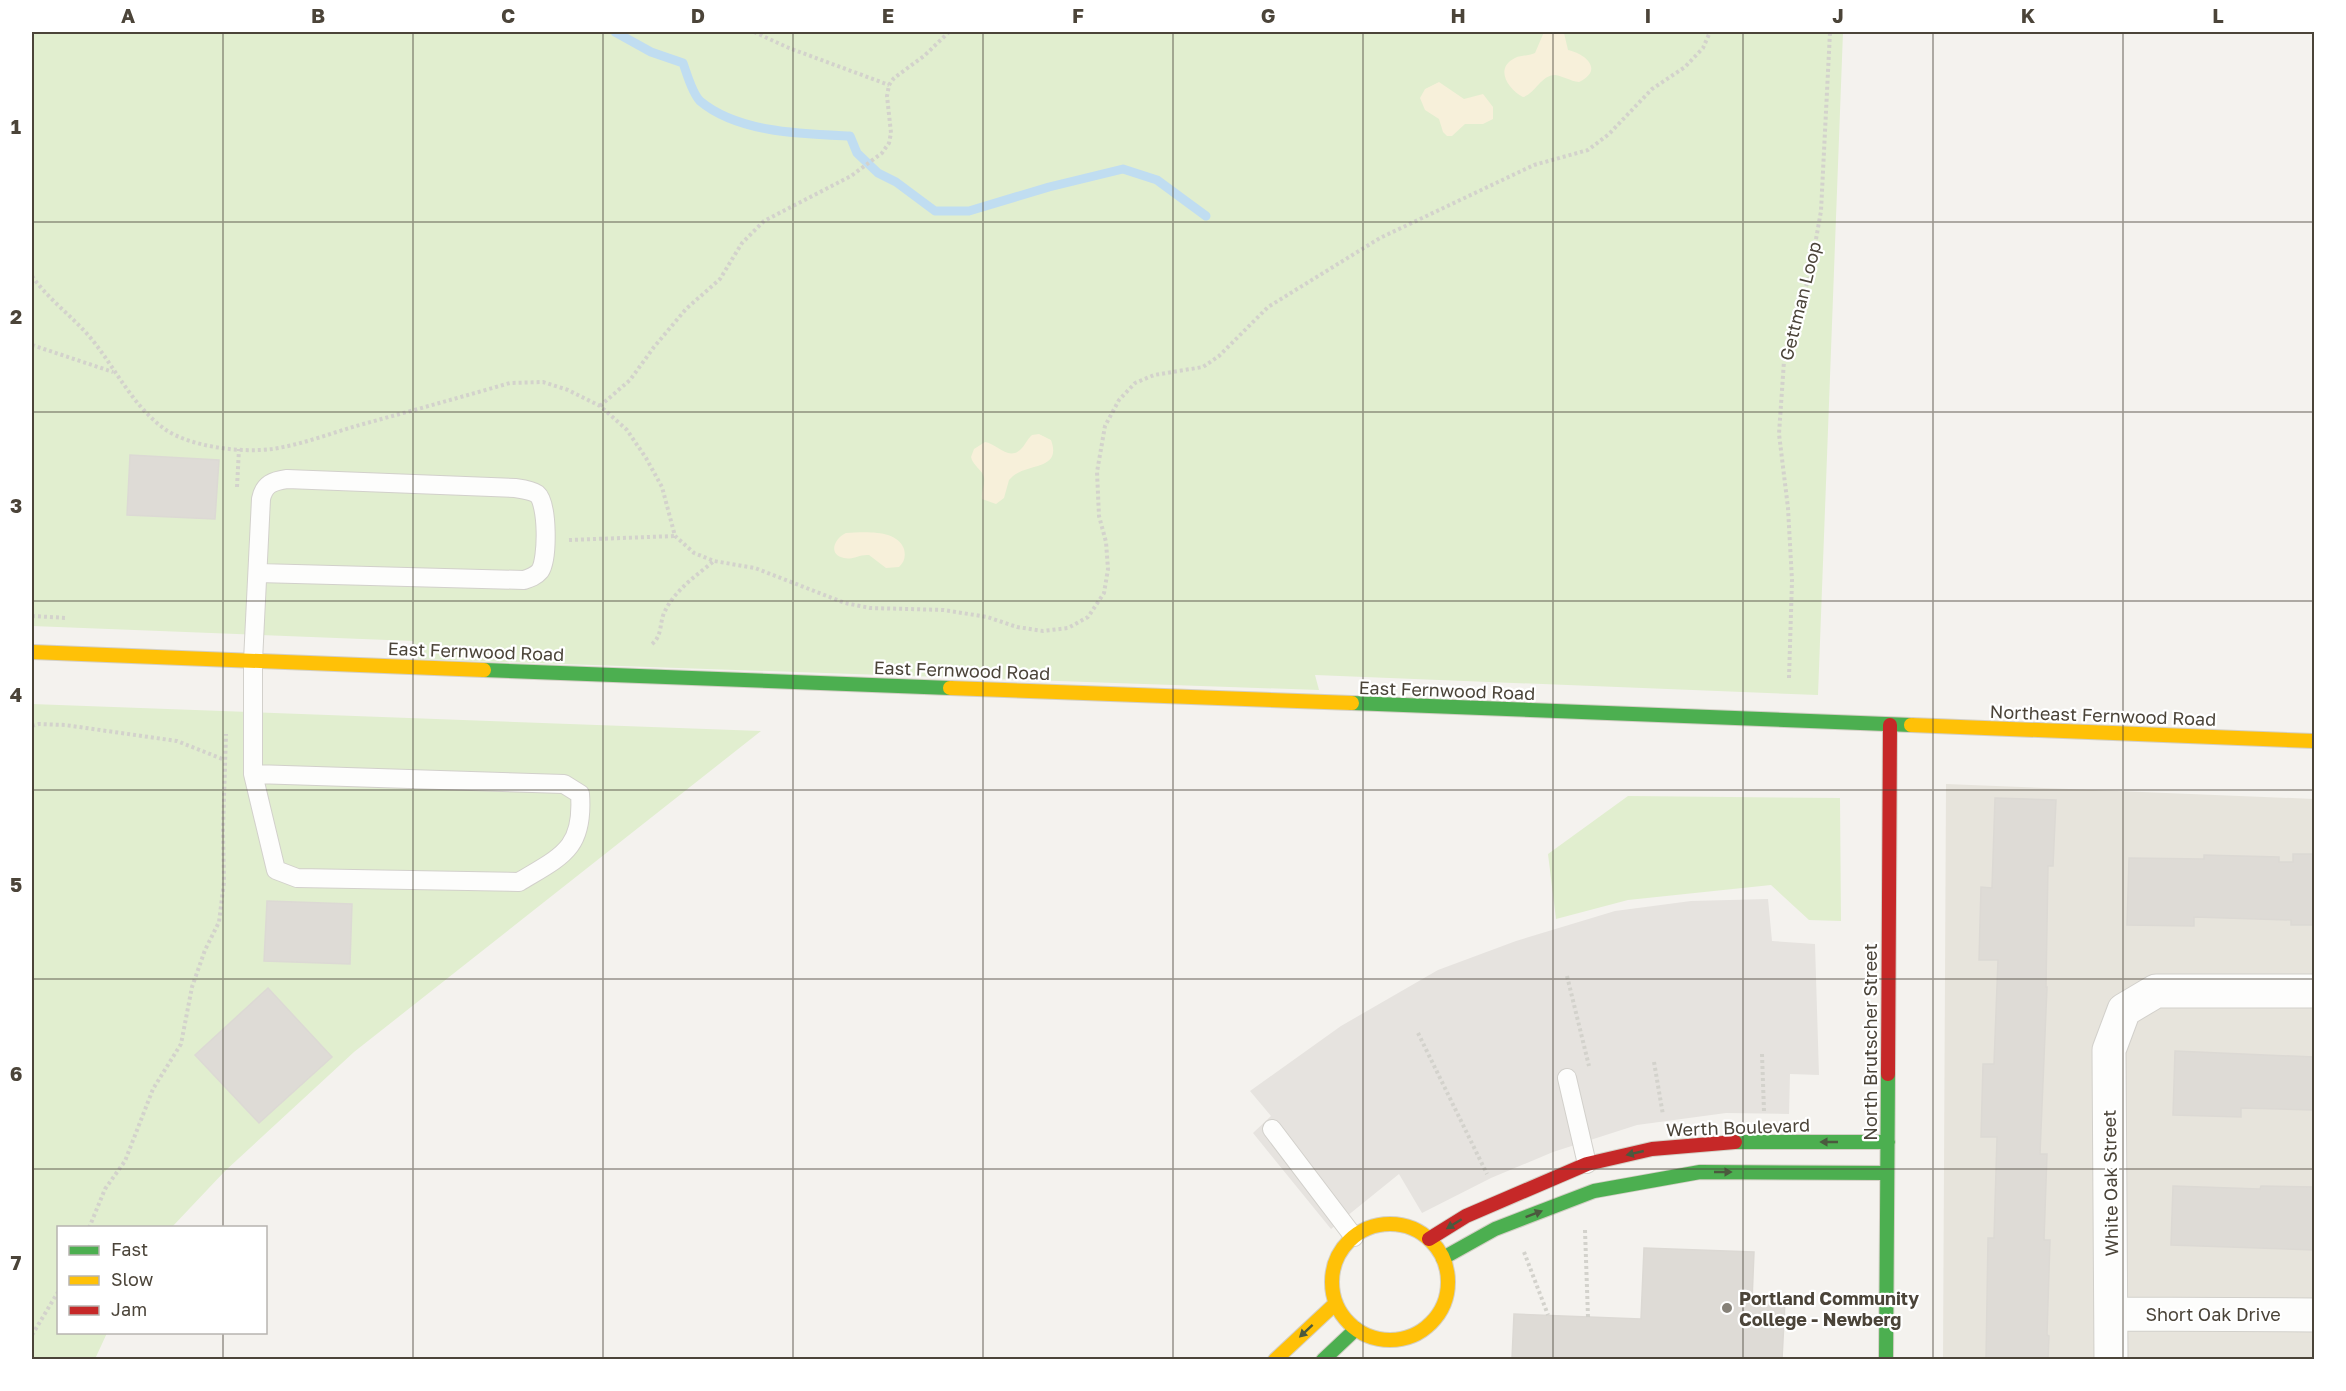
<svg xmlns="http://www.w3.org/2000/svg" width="2346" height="1391" font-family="'Golos Text',sans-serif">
	<rect width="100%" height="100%" fill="#f4f2ee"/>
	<!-- residential -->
	<path fill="#e7e4dc" d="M1946,784L2314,799V1359L1943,1360Z"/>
	<!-- green -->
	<path fill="#e1eecf" d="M32,32H1843L1818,695L1315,675L1319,690L418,659L413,641L32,626Z
		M32,704L761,731L354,1052L225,1171L172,1227L58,1228V1332L107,1333L95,1359L32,1360Z
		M1628,796L1840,798L1841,921L1809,920L1771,885L1628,900L1556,919L1548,854Z"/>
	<!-- sand -->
	<path fill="#f7f0da" d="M1544,32L1564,33L1568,50C1586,54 1604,70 1579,82C1570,81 1563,76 1555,75C1541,75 1535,94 1523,97C1508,89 1494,68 1515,58C1521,55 1529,56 1535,53Z
		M1439,82L1464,99L1483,94L1493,107V119L1483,124H1465L1452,136H1447L1443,132L1439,119L1425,110L1420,98L1425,89Z
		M1039,434L1051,440C1062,470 1029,463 1013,476L1009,480L1004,498L996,504L982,499C981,491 985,486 984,478C983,470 973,466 971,457L974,449L985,442C996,443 1008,461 1020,450C1025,446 1027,439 1032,435Z
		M846,533C864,532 897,529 904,549C906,557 904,562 899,567L886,568L869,555C860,554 853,560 844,558C827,554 835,538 846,533Z"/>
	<!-- parking -->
	<path fill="#e6e3df" d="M1768,899L1772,941L1815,944L1819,1075L1790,1074L1789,1114L1726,1113L1637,1125L1553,1152L1491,1178L1422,1213L1399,1174L1331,1229L1253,1133L1271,1116L1250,1091L1341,1026L1438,970L1516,941L1615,911L1691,901Z"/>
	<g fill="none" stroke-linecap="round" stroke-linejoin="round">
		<!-- stream -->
		<path stroke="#c0ddf1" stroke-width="9" d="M615,32L651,52L683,63C687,74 692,93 700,101C738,133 803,134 850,136L857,153L878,173L896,182L935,211H969L1049,187L1123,169L1157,180L1206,216"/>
	</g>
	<!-- building -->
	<path fill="#dedbd6" stroke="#dcd9d4" stroke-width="1.5" d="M130,455L219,460L215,519L127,515Z
		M1995,798L2056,800L2053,866H2048L2046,987H2047L2040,1154H2047L2044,1240H2050L2047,1335L2049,1336L2048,1359H1986L1988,1238H1994L1997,1137H1981L1983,1064H1994L1998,960H1979L1981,887L1992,888Z
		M2293,854H2314V925H2291V920L2194,917V926L2127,925L2129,858L2204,859V855L2279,857V862H2293Z
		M267,901L352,904L350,964L264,961Z
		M268,988L332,1057L259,1123L195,1055Z
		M2175,1051L2314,1057V1110L2241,1108V1117L2173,1115Z
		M2173,1186L2260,1189L2261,1186L2314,1187V1250L2171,1245Z
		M1644,1248L1754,1252L1752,1301L1785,1302L1782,1359H1512L1514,1314L1641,1319Z"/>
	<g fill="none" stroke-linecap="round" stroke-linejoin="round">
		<!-- lane casing -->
		<g stroke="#d2d0cb" stroke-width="20">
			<path id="lane" d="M253,774L564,784L580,794C584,849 562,856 519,882L297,878L276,870L253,774V661L261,499C264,484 273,481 287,479L515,488C522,489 531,490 537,494C548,503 548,559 540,571C536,576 530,578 524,580L258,573
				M1567,1078L1587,1164
				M1272,1129L1354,1237"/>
		</g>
		<!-- street casing -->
		<g stroke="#d2d0cb" stroke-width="35">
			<path id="street" d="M2112,1314L2314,1315
				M2111,1360L2109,1050L2124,1010L2156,991H2314"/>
		</g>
		<!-- fast casing -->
		<g stroke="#d3cfc5" stroke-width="16">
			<path id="fast" d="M484,670L950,688
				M1352,703L1911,725
				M1735,1142H1888
				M1443,1258L1495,1229L1594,1191L1700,1172L1887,1173
				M1323,1360L1356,1329
				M1886,1360L1888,1074"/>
		</g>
		<!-- slow casing -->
		<g stroke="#d3cfc5" stroke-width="16">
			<path id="slow" d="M32,652L484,670
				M950,688L1352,703
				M1911,725L2314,741
				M1332 1282a58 58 0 1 1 116 0a58 58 0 1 1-116 0Z
				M1275,1360L1336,1303"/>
		</g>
		<!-- jam casing -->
		<g stroke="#d3cfc5" stroke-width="16">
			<path id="jam" d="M1888,1074L1890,725
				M1429,1239L1466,1216L1587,1164L1652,1149L1735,1142"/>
		</g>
		<!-- path -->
		<path stroke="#d3d2cc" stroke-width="4" stroke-dasharray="3 3" stroke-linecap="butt" d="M754,32L789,48L889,85
			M32,276C50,302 78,320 97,346C119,375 135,408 166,430C192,447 241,453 272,449C300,445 329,434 356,426C407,412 458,398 510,383L543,382L568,390L600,406L627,430L646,458L662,487L675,536L694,553L714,561L755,568L845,603L870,608L944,610L987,617L1017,627L1043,631L1068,628L1088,617L1104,593L1108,569L1106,542L1099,516L1097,472L1105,426L1119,400L1135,383L1154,375L1203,367L1219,356L1268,307L1380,238L1534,165L1588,150L1609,134L1652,89L1685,67L1703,48L1710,32
			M32,345L113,372
			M600,406L630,380L654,347L686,309L720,279L742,243L764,221L851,176L882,153L889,143L891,133L887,96L889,85L894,78L924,56L949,32
			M237,487L239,449
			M569,540L675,536
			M32,616L67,618
			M652,644C663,635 659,622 665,611C675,590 697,575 714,561
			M1789,678L1792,580L1788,508L1779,434L1784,361L1810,273L1821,211L1830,32
			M32,726L39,724L65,725L177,741L225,760
			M1567,976L1589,1066
			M1418,1033L1487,1174
			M1762,1054L1764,1111
			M1654,1062L1663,1115
			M89,1228L105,1189L125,1161L153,1089L181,1044L192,987L205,950L219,922L224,882L223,830L226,734
			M1585,1230L1588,1317
			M1524,1252L1548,1315
			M32,1335L58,1292"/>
		<!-- lane -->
		<use href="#lane" stroke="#fdfdfc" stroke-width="18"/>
		<!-- street -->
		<use href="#street" stroke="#fdfdfc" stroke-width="33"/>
		<!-- fast -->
		<use href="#fast" stroke="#4caf50" stroke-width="14"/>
		<!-- slow -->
		<use href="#slow" stroke="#ffc107" stroke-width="14"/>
		<!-- jam -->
		<use href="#jam" stroke="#c62828" stroke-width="14"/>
	</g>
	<!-- one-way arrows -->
	<defs><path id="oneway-solid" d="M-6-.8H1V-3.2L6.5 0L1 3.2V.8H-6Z" transform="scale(1.5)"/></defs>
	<g fill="#4b593e">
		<use href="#oneway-solid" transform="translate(1829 1142) rotate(-180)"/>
		<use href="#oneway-solid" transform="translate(1635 1153) rotate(167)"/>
		<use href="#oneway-solid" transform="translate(1723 1172)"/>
		<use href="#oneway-solid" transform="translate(1534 1214) rotate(-21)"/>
		<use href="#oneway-solid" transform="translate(1454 1224) rotate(148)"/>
		<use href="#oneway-solid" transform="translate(1306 1331) rotate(137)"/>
	</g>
	<!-- grid -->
	<path fill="none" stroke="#4b4439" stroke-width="1.5" stroke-opacity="0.55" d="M223,32V1228M413,32V1360M603,32V1360M793,32V1360M983,32V1360M1173,32V1360M1363,32V1360M1553,32V1360M1743,32V1360M1933,32V1360M2123,32V1360M32,222H2314M32,412H2314M32,601H2314M32,790H2314M32,979H2314M32,1169H2314M223,1332V1360"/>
	<!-- markers -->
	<circle fill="#868178" stroke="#fff" stroke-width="2" cx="1727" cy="1308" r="6"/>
	<g text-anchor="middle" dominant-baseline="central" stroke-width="4.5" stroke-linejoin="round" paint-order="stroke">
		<!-- street labels -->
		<g font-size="18" fill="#4b4439" stroke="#fff">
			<text transform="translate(1800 301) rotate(-76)">Gettman Loop</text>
			<text transform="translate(476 651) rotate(2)">East Fernwood Road</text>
			<text transform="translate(962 670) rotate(2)">East Fernwood Road</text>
			<text transform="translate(1447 690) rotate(2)">East Fernwood Road</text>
			<text transform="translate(2103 715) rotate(2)">Northeast Fernwood Road</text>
			<text transform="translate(1870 1042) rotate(-90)">North Brutscher Street</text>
			<text transform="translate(1738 1127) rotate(-2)">Werth Boulevard</text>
			<text transform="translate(2110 1183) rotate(-91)">White Oak Street</text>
			<text x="2213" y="1314">Short Oak Drive</text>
		</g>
		<!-- poi labels -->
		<g font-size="18" font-weight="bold" fill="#4b4439" stroke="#fff" text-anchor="start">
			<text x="1739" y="1298">Portland Community<tspan x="1739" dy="21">College - Newberg</tspan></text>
		</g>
	</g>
	<!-- border -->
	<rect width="2346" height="1391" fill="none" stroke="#ffffff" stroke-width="66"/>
	<!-- legend -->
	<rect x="57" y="1226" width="210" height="108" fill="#ffffff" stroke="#b7b4b0" stroke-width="1.5"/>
	<rect x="69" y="1246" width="30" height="9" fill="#4caf50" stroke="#b7b4b0" stroke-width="1.5"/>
	<text x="111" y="1256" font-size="18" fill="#4b4439">Fast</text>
	<rect x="69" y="1276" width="30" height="9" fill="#ffc107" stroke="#b7b4b0" stroke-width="1.5"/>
	<text x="111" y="1286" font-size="18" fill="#4b4439">Slow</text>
	<rect x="69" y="1306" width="30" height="9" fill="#c62828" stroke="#b7b4b0" stroke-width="1.5"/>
	<text x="111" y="1316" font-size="18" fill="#4b4439">Jam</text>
	<rect x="33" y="33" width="2280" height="1325" fill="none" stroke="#4b4439" stroke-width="2"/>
	<g font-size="20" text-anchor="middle" font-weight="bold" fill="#4b4439">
		<text x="128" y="23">A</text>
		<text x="318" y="23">B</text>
		<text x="508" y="23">C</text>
		<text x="698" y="23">D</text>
		<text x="888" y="23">E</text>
		<text x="1078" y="23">F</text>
		<text x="1268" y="23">G</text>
		<text x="1458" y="23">H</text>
		<text x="1648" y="23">I</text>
		<text x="1838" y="23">J</text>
		<text x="2028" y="23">K</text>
		<text x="2218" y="23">L</text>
		<text x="16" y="134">1</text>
		<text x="16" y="324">2</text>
		<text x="16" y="513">3</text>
		<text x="16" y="702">4</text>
		<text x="16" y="892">5</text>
		<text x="16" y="1081">6</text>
		<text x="16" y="1270">7</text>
	</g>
</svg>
